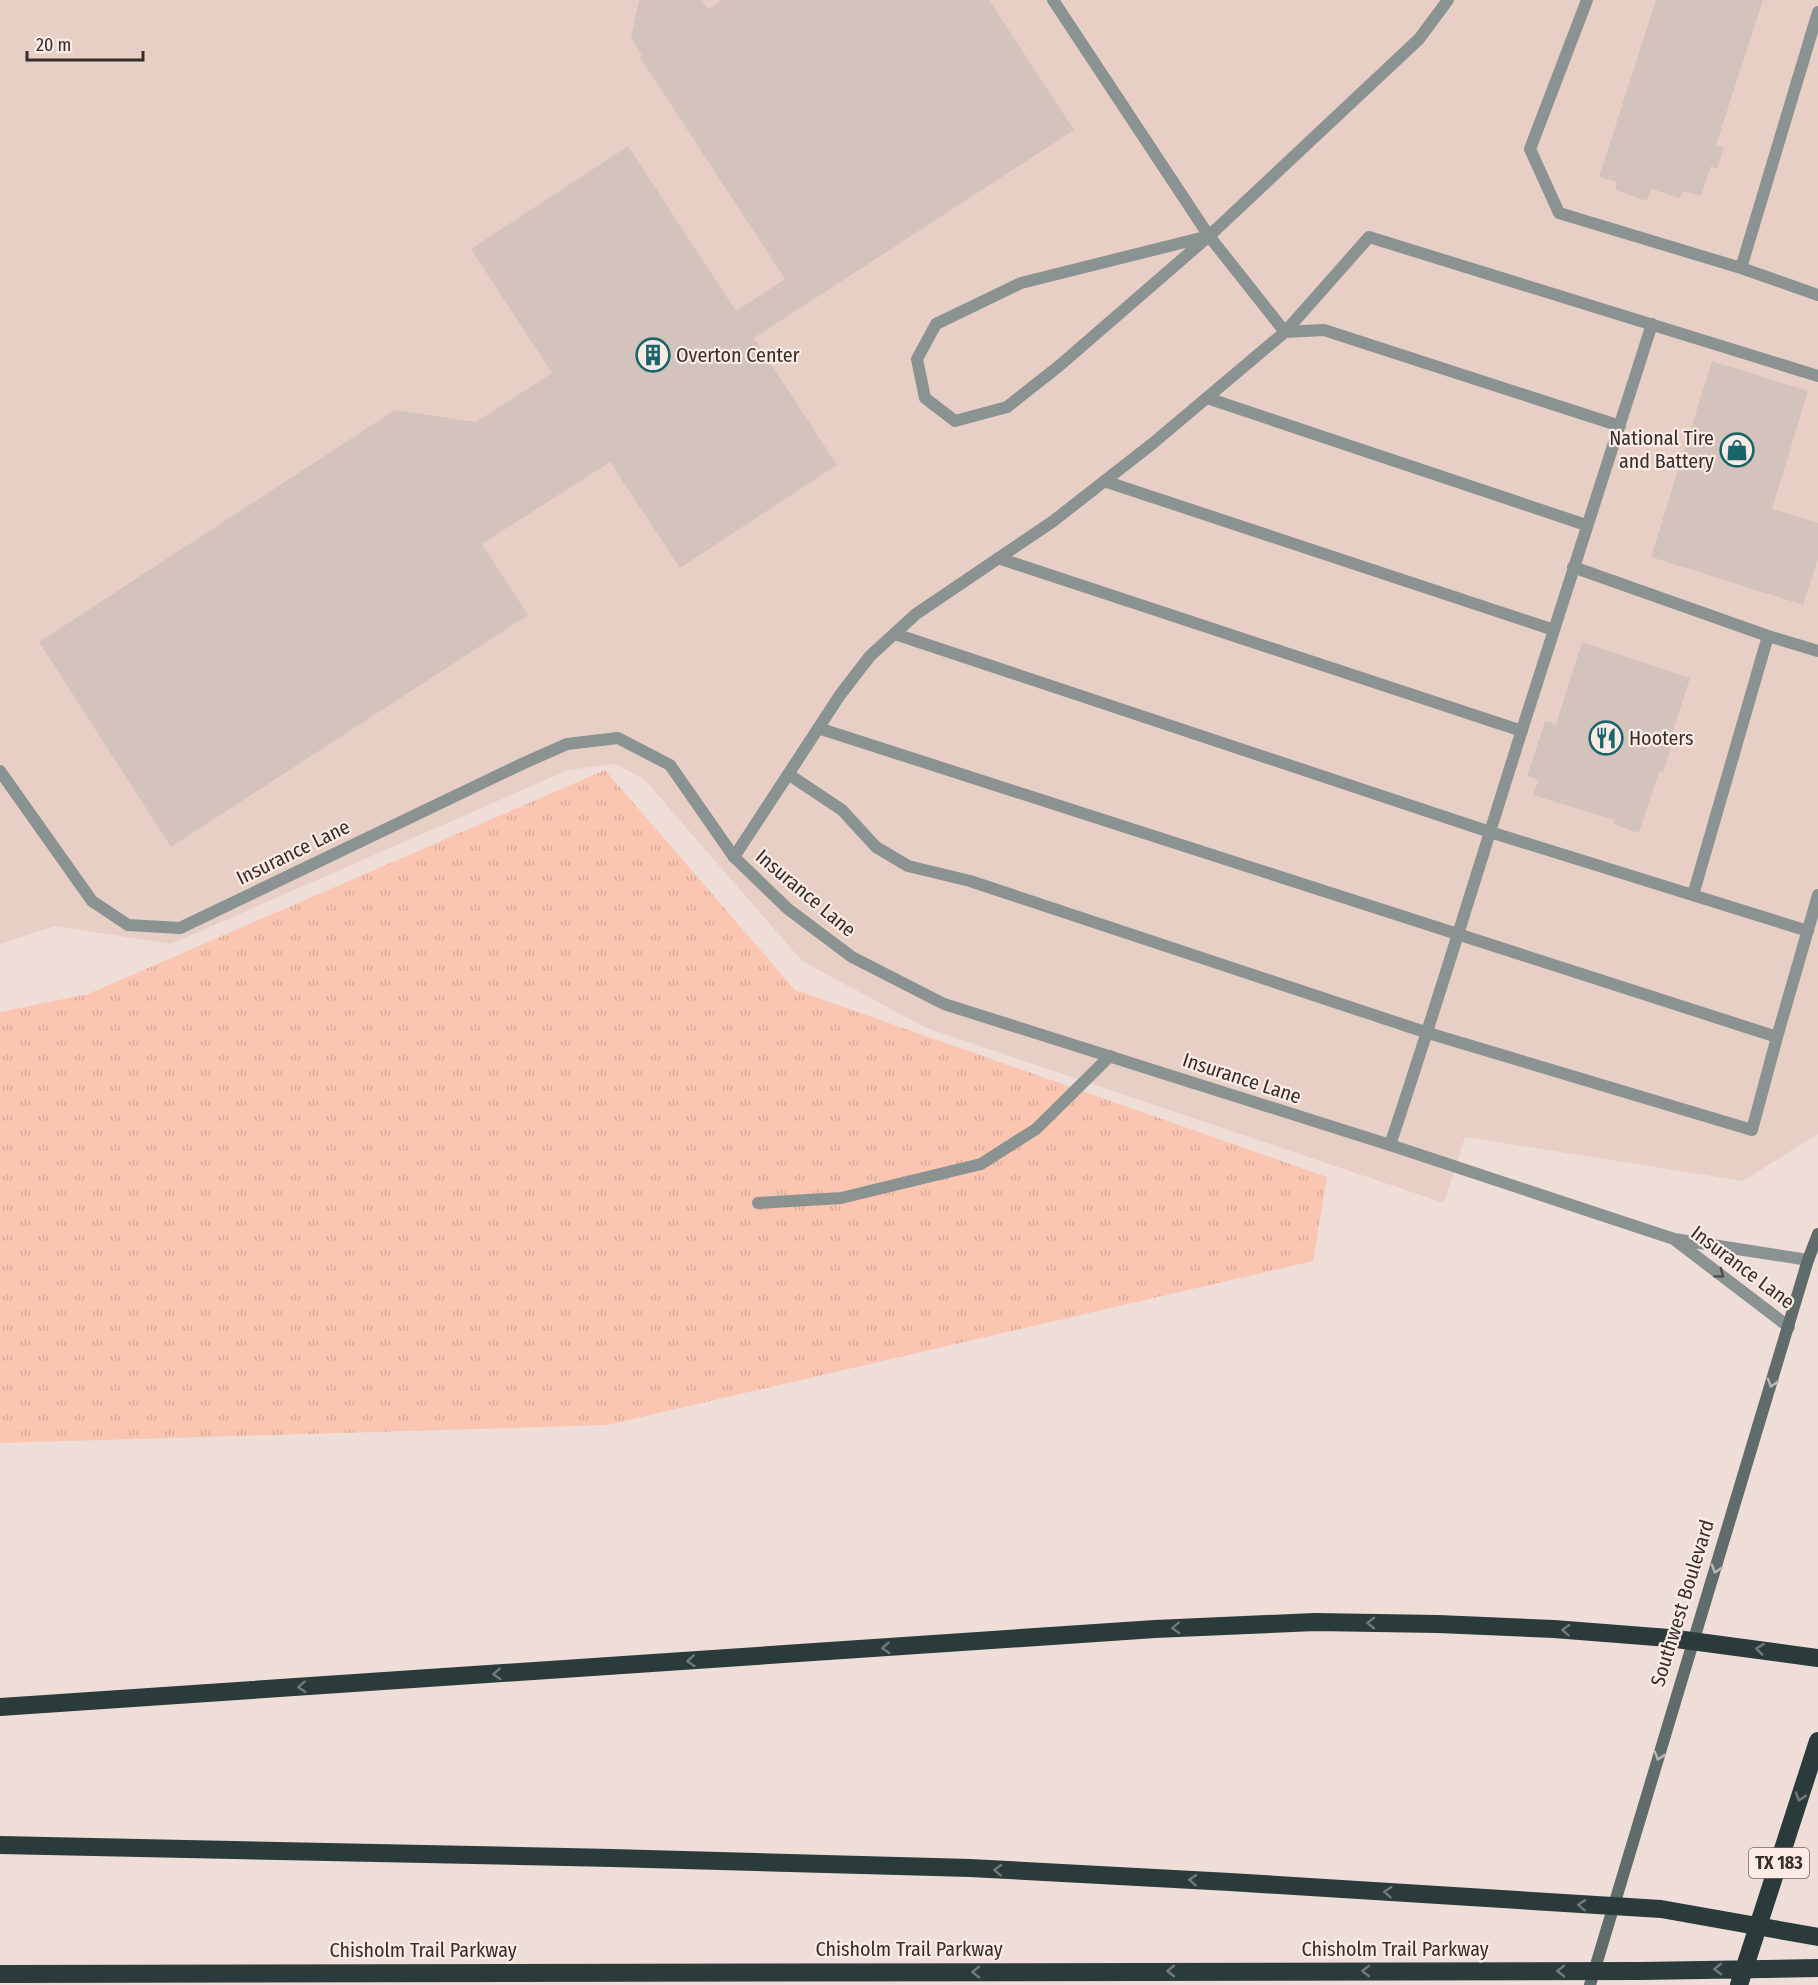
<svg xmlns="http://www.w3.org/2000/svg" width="1818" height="1985" font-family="'Fira Sans Condensed',sans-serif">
	<defs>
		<pattern id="grass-tufts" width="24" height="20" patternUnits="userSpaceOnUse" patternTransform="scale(1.5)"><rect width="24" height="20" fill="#fac6b2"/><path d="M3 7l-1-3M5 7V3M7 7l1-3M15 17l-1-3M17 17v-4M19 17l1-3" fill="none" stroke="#d7aa99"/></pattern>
	</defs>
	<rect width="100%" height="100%" fill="#efddd7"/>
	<!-- built -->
	<path fill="#e8cfc5" d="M0,0H1818V1134L1743,1181L1465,1137L1444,1203L924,1027L802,961L644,779L615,764L568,770L171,944L55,926L0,944Z"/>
	<!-- grass -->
	<path fill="url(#grass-tufts)" d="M605,770L795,990L1327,1177L1313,1261L607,1425L0,1443V1012L88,994Z"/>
	<!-- building -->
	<path fill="#d4c3bd" d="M639,0H702L708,9L721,0H989L1074,130L754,338L837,465L680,568L610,462L482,544L528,615L171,847L39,642L395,410L476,422L552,373L471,249L628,146L736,311L785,279L639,56L642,55L631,38Z
		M1656,0H1763L1716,145L1724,148L1717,169L1711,166L1701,196L1682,191L1680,198L1651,189L1647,201L1615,190L1617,182L1599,177Z
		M1712,361L1808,391L1772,509L1818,523V559L1803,605L1651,557Z
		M1582,642L1690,678L1671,737L1674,739L1663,773L1659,772L1639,833L1613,824L1614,820L1533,795L1538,780L1527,776L1545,721L1556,724Z"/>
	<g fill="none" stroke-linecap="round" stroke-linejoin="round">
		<!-- service -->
		<path stroke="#8a9292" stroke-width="12" d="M1053,0L1209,236L1285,332L1324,330L1620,426
			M1587,0L1530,149L1559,213L1741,268
			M1818,12L1741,268L1818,295
			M1209,236L1021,283L936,324L917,359L925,398L955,421L1007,407L1059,366L1209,236L1419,39L1448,0
			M1207,398L1586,525
			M1104,481L1554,630
			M998,558L1522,731
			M1573,567L1768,636
			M895,634L1490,832L1808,931
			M818,728L1777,1037
			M788,774L842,810L876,847L908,866L970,881L1428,1033L1752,1130L1777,1037L1818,895
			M734,857L840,695L870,656L916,614L1052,522L1152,444L1285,332L1369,237L1818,376
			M1693,895L1768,636L1818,651
			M1390,1145C1436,1008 1478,869 1522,730C1564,595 1609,460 1652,324
			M758,1203L841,1198L981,1164L1036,1129L1110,1056"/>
		<!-- minor -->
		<path stroke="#8a9292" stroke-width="12" d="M0,771L92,901L128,925L180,928L524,763L567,744L618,738L670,765L734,857L788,909L852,957L944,1004L1390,1145L1674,1239L1808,1260
			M1675,1240L1789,1327"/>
		<!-- secondary -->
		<path stroke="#606c6c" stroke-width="12" d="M1590,1985L1808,1260L1818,1234"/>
		<!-- motorway -->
		<path stroke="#2b3b3b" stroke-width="18" d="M0,1707L1155,1629L1315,1622L1438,1624L1554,1629L1669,1638L1818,1658
			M0,1845L612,1858L970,1868L1230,1882L1661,1909L1818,1937
			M0,1974L1641,1971L1818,1968
			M1739,1985L1818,1741"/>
	</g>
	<!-- one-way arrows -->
	<defs><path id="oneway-chevron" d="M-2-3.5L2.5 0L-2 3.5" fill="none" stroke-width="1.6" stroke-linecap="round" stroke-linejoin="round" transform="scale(1.5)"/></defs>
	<use stroke="#4e4c4b" href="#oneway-chevron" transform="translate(1720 1274) rotate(37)"/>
	<g stroke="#beb8b4">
		<use href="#oneway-chevron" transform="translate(1772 1383) rotate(107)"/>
		<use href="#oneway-chevron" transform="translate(1716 1569) rotate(107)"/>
		<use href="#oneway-chevron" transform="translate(1659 1756) rotate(107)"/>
	</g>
	<g stroke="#747976">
		<use href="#oneway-chevron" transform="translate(1371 1623) rotate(-179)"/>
		<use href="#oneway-chevron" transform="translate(1176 1628) rotate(177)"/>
		<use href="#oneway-chevron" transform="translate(1566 1630) rotate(-176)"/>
		<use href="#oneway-chevron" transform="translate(886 1648) rotate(176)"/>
		<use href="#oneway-chevron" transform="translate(1760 1649) rotate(-173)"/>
		<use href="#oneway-chevron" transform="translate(691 1661) rotate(176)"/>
		<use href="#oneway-chevron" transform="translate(497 1674) rotate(176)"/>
		<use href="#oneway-chevron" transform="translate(302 1687) rotate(176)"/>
		<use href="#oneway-chevron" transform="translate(1800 1797) rotate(108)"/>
		<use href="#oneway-chevron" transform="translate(998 1870) rotate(-177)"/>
		<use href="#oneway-chevron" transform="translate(1193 1880) rotate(-177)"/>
		<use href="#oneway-chevron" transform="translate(1388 1892) rotate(-176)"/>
		<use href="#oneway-chevron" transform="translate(1582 1905) rotate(-177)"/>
		<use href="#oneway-chevron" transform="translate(1718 1969) rotate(179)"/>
		<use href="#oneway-chevron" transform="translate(1171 1971) rotate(180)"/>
		<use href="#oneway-chevron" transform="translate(1366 1971) rotate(180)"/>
		<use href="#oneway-chevron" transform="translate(1561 1971) rotate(180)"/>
		<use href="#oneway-chevron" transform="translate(976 1972) rotate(180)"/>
	</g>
	<!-- icons -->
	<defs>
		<g id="building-ring" transform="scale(1.725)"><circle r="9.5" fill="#fcebe4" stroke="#186669" stroke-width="1.5"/><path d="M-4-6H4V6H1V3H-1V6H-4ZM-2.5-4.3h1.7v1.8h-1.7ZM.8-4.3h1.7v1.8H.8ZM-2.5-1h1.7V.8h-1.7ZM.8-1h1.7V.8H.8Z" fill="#186669"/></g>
		<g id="shop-ring" transform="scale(1.725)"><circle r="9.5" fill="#fcebe4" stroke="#186669" stroke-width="1.5"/><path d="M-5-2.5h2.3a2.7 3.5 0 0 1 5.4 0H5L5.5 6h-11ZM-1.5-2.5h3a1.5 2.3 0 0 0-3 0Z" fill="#186669"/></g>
		<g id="restaurant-ring" transform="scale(1.725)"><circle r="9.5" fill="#fcebe4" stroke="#186669" stroke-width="1.5"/><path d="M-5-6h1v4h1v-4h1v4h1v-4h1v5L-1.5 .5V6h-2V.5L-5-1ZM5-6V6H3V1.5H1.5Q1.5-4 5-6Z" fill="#186669"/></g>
	</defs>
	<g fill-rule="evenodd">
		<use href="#building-ring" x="653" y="355"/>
		<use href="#shop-ring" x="1737" y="450"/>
		<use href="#restaurant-ring" x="1606" y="738"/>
	</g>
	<g text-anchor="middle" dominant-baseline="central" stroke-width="4.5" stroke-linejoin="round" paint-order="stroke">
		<!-- shield labels -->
		<rect fill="#fcebe4" stroke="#706763" stroke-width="1.5" x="1749" y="1848" width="60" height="30" rx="4.5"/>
		<g font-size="18" font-weight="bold" fill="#342e2c">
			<text x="1779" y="1863">TX 183</text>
		</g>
		<!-- poi labels -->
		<g font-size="20" fill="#342e2c" stroke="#fcebe4" text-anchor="start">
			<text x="676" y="355">Overton Center</text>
			<text x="1714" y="438" text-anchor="end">National Tire<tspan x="1714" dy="23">and Battery</tspan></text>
			<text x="1629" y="738">Hooters</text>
		</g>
		<!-- street labels -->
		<g font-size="20" fill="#342e2c" stroke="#fcebe4">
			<text transform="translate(293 852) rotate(-26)">Insurance Lane</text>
			<text transform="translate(806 893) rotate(40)">Insurance Lane</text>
			<text transform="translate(1242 1078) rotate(18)">Insurance Lane</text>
			<text transform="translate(1743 1267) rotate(37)">Insurance Lane</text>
			<text transform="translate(1682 1603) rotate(-73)">Southwest Boulevard</text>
			<text x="909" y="1949">Chisholm Trail Parkway</text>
			<text x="1395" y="1949">Chisholm Trail Parkway</text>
			<text x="423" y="1950">Chisholm Trail Parkway</text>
		</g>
	</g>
	<!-- scale -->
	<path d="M27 51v9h116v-9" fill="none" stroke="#342e2c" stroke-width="3"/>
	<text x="36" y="51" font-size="18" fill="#342e2c" stroke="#fcebe4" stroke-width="4.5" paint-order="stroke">20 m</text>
</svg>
